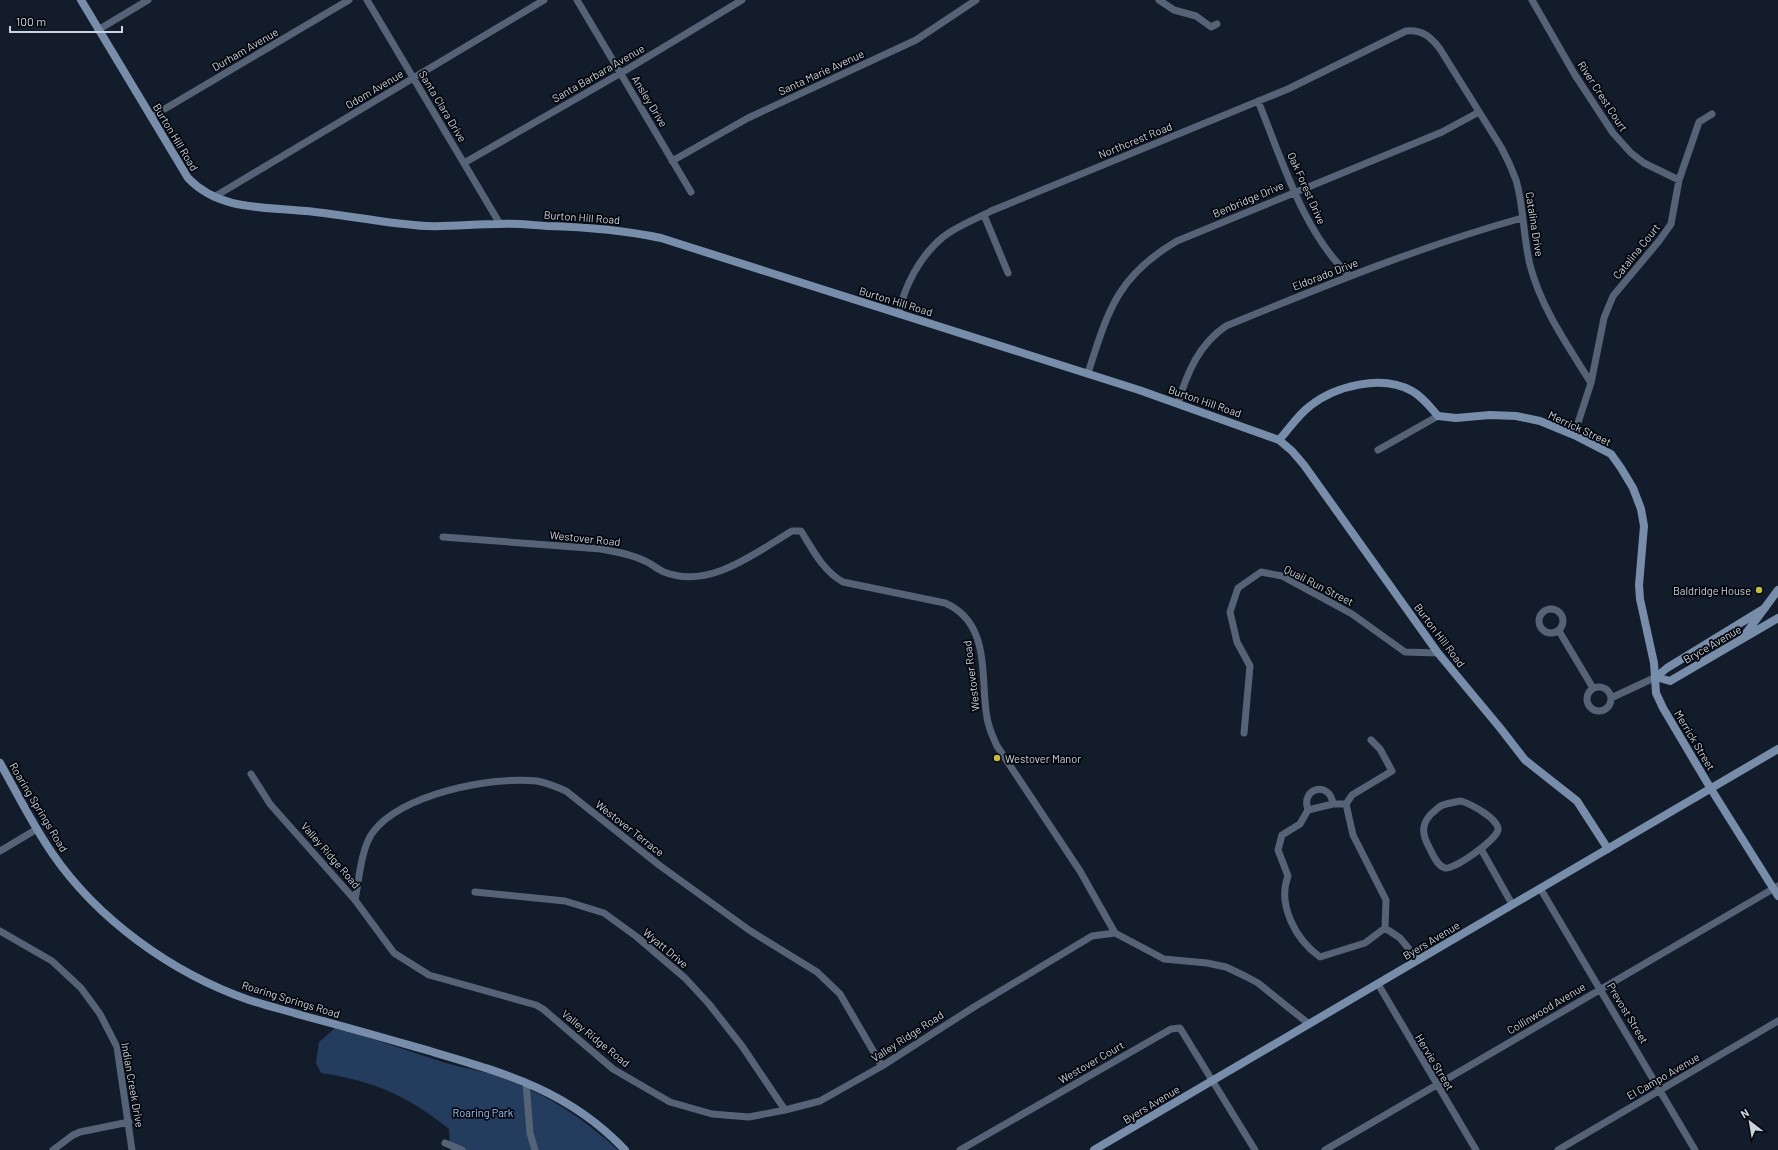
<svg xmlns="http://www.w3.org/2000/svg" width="1778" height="1150" font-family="Barlow,sans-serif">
	<rect width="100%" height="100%" fill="#121c2b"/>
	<!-- green -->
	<path fill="#243c5d" d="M336,1027C374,1039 411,1052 449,1064C464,1068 479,1070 494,1075C542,1091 581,1116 618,1150H450L449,1129C407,1095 373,1081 321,1073L316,1063L319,1042Z"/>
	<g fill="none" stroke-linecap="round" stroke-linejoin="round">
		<!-- street -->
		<path stroke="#566376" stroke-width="7" d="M367,0L500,224
			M577,0L691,192
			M1159,0L1174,10L1196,16L1211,27L1217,24
			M1532,0L1575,75L1613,133L1631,153L1644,163L1679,180
			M98,30L148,0
			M1258,101C1282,159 1303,233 1350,276
			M151,117L349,0
			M672,161L748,118L916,40L976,0
			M464,163L621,73L742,0
			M214,197L544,0
			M984,215L1008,273
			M899,314C904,286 920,256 943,237C957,226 976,219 991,211L1288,89L1406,31C1422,29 1431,37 1440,49L1501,147C1507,158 1512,169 1516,180C1524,207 1523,237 1530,265C1541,308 1568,346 1591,383L1574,435
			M1088,373C1108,311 1117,276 1177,241L1442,132L1479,112
			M1591,383L1604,318L1613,296L1659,241L1671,224L1679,180L1699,122L1712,114
			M1178,403C1187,373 1199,344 1226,326C1324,286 1421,246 1522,218
			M1378,450L1438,416
			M443,537L601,549C617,552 631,554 645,561C652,564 657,569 664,572C709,590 755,553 792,531H801C813,550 823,571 843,582L945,603C989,622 981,671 986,711C987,724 992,735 997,746L1080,871L1115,933L1164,959L1207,963L1226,967L1245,976L1258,983L1309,1024
			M1539 621a12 12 0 1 1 24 0a12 12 0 1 1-24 0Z
			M1559,631L1593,688
			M1587 699a12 12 0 1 1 24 0a12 12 0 1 1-24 0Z
			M1611,698L1656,677
			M1244,733L1250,666L1237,642L1230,612L1238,588L1261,572L1282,576L1352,614L1405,652L1438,653
			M1371,740L1380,749L1392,771L1352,795L1346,804L1353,835L1386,900L1385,928L1400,938L1418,960
			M251,774L270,804L355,900L394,953L429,975L536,1005L543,1009L613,1069L670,1102L712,1114L749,1117L785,1110L820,1101L882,1066L974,1007L1092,936L1115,933
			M1461,801C1471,804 1499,819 1498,830C1496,840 1454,870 1445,868C1437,866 1432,853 1429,847C1422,834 1421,825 1431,814C1435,811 1439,806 1443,805C1449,803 1455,802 1461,801Z
			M1346,804H1333L1308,810L1300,824L1282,835L1278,850L1288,876C1277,905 1296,940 1320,957L1365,943L1385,928
			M1308,810C1300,788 1330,780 1333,804
			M1481,849L1512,904
			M0,851L37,829
			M1540,888L1695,1150
			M475,892L565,901L604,913L637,937L685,978L709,1004L742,1046L785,1110
			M355,900C359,880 361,848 373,832C402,794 491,776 537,781C547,783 557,787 566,791L659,865L749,930L817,972L840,994L882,1066
			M0,931L52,961L81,988L100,1014L117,1047L132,1150
			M1378,984L1476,1150
			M526,1083L530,1133L535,1150
			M445,1143L462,1150
			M53,1150L73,1135L80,1132L129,1122
			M960,1150L1171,1029L1180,1028L1255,1150
			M1325,1150L1778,886
			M1558,1150L1778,1021"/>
		<!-- secondary -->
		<path stroke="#778daa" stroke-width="8" d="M81,0L188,178C221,213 271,206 315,212C353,216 389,224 426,226C450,227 475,224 499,224C515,223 531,225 547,226C586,227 623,230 661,238L1139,390L1279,440L1292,451L1304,465L1438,653L1501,729L1525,760L1577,801L1608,849
			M1279,440C1289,429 1298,415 1310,406C1335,386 1382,374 1412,391C1423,397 1430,407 1438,416L1456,418L1490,415L1516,416L1540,421L1574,435L1611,454L1621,468L1633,488L1641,509L1644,526L1639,585L1640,599L1654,663L1656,693L1663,708L1711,789L1778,896
			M1744,636L1778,590
			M1656,677L1670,681L1778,618
			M1656,677L1667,668L1765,608
			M0,763C17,793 32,824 52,853C98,920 172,973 249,1000C268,1006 288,1011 308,1017C350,1028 391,1040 433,1052C508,1074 570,1092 625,1150
			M1094,1150L1778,749"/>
	</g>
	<!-- markers -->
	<g fill="#c2bd3f" stroke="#04070d" stroke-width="1.5">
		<circle cx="1759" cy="590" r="4"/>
		<circle cx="997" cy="758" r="4"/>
	</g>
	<g text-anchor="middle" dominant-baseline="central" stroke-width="3.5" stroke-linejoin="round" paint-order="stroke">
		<!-- street labels -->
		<g font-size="11" fill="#ccd3dd" stroke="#04070d">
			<text transform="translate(245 49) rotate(-30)">Durham Avenue</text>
			<text transform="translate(821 72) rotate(-25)">Santa Marie Avenue</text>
			<text transform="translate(598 73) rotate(-30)">Santa Barbara Avenue</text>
			<text transform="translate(374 89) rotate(-31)">Odom Avenue</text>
			<text transform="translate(1603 96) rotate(57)">River Crest Court</text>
			<text transform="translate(650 101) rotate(59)">Ansley Drive</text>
			<text transform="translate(443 106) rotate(59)">Santa Clara Drive</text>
			<text transform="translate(176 137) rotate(59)">Burton Hill Road</text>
			<text transform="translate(1135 140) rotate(-22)">Northcrest Road</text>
			<text transform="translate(1307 188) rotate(66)">Oak Forest Drive</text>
			<text transform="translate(1248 199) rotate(-23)">Benbridge Drive</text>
			<text transform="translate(582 217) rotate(4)">Burton Hill Road</text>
			<text transform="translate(1535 224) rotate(81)">Catalina Drive</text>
			<text transform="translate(1636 251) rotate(-51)">Catalina Court</text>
			<text transform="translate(1325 274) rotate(-21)">Eldorado Drive</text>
			<text transform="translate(896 301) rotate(17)">Burton Hill Road</text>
			<text transform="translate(1205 401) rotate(19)">Burton Hill Road</text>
			<text transform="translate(1580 428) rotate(25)">Merrick Street</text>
			<text transform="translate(585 538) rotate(6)">Westover Road</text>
			<text transform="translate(1319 585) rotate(27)">Quail Run Street</text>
			<text transform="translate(1440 635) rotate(53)">Burton Hill Road</text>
			<text transform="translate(1712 644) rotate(-30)">Bryce Avenue</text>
			<text transform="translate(971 676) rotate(-97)">Westover Road</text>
			<text transform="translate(1695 740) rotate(59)">Merrick Street</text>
			<text transform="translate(39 807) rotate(59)">Roaring Springs Road</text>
			<text transform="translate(630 828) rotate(38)">Westover Terrace</text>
			<text transform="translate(331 855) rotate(49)">Valley Ridge Road</text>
			<text transform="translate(1431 940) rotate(-31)">Byers Avenue</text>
			<text transform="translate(666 948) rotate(40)">Wyatt Drive</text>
			<text transform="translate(291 999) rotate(17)">Roaring Springs Road</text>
			<text transform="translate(1546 1008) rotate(-31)">Collinwood Avenue</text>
			<text transform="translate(1628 1013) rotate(59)">Prevost Street</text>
			<text transform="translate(907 1036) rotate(-33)">Valley Ridge Road</text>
			<text transform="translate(596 1038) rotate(39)">Valley Ridge Road</text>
			<text transform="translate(1091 1062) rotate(-30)">Westover Court</text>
			<text transform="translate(1435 1062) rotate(59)">Hervie Street</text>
			<text transform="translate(1663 1076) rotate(-30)">El Campo Avenue</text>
			<text transform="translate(133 1085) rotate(80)">Indian Creek Drive</text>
			<text transform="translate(1151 1104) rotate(-31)">Byers Avenue</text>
		</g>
		<!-- poi labels -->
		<g font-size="11" fill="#ccd3dd" stroke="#04070d" text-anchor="end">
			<text x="1751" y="590">Baldridge House</text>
			<text x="1005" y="758" text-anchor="start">Westover Manor</text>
		</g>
		<!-- park labels -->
		<g font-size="11" fill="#9fc5f9" stroke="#04070d">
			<text x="483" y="1112">Roaring Park</text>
		</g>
	</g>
	<!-- north arrow -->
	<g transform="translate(1750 1122) rotate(329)" stroke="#04070d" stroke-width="3" paint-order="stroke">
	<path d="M0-3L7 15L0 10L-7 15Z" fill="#ccd3dd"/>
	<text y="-6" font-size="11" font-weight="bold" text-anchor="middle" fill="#ccd3dd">N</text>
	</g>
	<!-- scale -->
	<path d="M10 26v6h112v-6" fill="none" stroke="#ccd3dd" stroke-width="2"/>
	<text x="16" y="26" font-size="12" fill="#ccd3dd" stroke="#04070d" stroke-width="3" paint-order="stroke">100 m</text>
</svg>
